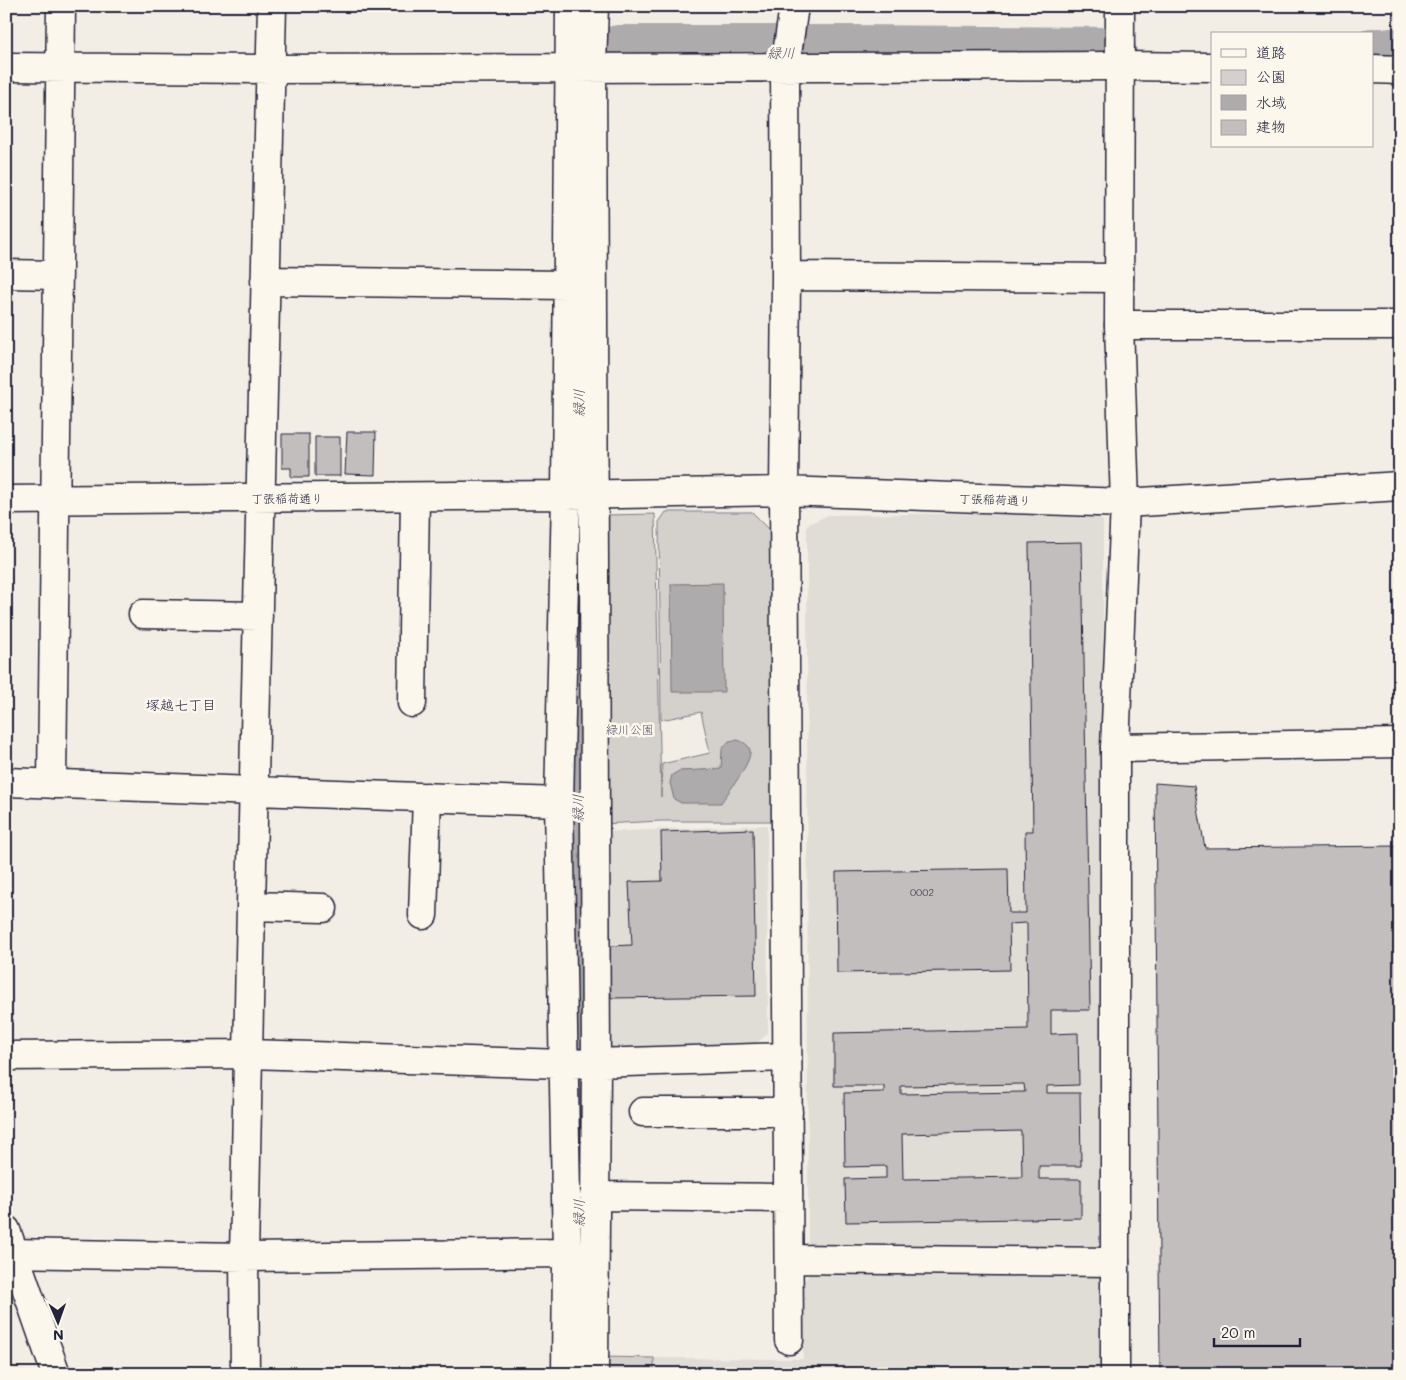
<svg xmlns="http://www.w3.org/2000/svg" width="1406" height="1380" font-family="Mali,'Klee One',sans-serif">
	<rect width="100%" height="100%" fill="#f2eee5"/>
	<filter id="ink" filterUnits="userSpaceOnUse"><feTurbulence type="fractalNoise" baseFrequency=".02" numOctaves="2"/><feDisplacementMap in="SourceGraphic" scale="10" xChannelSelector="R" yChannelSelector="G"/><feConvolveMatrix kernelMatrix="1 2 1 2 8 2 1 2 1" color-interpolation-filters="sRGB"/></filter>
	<g filter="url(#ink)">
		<!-- built -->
		<path fill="#e0dcd6" d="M1090,512L1103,521L1104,1253L808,1245L807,525L828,515Z
			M767,825L768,1033L748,1051L610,1049L604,1037L601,832Z
			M1092,1270L1104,1282L1103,1374H654V1358L803,1359L804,1281L812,1271Z"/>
		<!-- green -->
		<path fill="#d4d1cc" stroke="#7b7a84" d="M666,512H752L771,531L772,821H661L601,824L607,515L655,514L661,797L662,764L710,753L701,712L661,720L659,522Z
			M602,1357L654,1358V1374H602Z"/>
		<!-- water -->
		<path fill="#aeabad" stroke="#76747f" d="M723,583L724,692H672L671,584Z
			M738,740C743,742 748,744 750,750C752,763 728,792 721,803H681L674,799L670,783L672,775L679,771L721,769L722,749L729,741Z"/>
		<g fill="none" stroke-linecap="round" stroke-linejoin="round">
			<!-- river -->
			<path stroke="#aeabad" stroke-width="52" d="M1372,54H1400
				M580,108V78L588,59L619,51H850L1111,53
				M577,566L576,663L580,1013L579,1245"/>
		</g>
		<!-- building -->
		<path fill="#c2bebe" stroke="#22223b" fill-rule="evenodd" d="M347,432H376L375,475L345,474Z
			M282,434H309V477H291V468H282Z
			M315,437H340V476H315Z
			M1082,542L1090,1010H1051V1034L1078,1033L1079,1085L1047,1086V1093H1080L1081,1166H1039V1179H1081V1218L846,1222L845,1179L886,1178V1166L845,1167L844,1093L884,1092V1086H834V1033L1028,1029L1027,923L1009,924L1010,970L837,973L836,872L1008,869L1009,913H1026L1025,831H1033L1029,543ZM1024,1084L1025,1092L901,1094V1086ZM1021,1131L1022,1177L903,1179L902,1134Z
			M1155,783L1194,786L1205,848L1400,846V1374H1160Z
			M753,829L756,996L611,998L609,946L632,945L629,882L662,881L661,832Z"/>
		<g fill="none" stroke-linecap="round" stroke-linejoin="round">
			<!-- street casing -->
			<g stroke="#22223b" stroke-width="31">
				<path id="street" d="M6,67L271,69L1120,66L1212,67
					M1372,69L1400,70
					M6,274L58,275
					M786,276L1119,278
					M265,281L567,285
					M1119,325H1400
					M6,500L566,495L784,491L1125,503L1400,486
					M143,614L258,616
					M412,703L415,497
					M1115,748L1400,743
					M6,782L559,802
					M52,784L61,6
					M251,906L323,908
					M423,915L427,797
					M6,1056L249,1054L563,1064L787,1057
					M643,1112H788
					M594,1196L788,1198
					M6,1253L244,1257L567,1253
					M789,1259L1115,1262
					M789,1340L784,491L786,276L785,68L794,6
					M245,1374L244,1257L251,906L272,6
					M566,1374L567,1253L559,802L566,495L570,6
					M594,1374L596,1064L592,66L594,6"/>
			</g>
			<!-- secondary casing -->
			<g stroke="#22223b" stroke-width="31">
				<path id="secondary" d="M1115,1374V748L1125,503L1119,325L1120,6"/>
			</g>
			<!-- primary casing -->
			<g stroke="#22223b" stroke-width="31">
				<path id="primary" d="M6,1230L56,1374"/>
			</g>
			<!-- street -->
			<use href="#street" stroke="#fbf7ec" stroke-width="28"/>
			<!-- secondary -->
			<use href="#secondary" stroke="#fbf7ec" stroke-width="28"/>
			<!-- primary -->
			<use href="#primary" stroke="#fbf7ec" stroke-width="28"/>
		</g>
	</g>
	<g text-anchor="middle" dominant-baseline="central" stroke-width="5" stroke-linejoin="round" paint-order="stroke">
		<!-- number labels -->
		<g font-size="10" fill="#4a495c">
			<text x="922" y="892">0002</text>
		</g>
		<!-- street labels -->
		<g font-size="12" fill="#22223b" stroke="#fbf7ec">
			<text x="287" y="498">丁張稲荷通り</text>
			<text transform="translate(995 499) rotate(2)">丁張稲荷通り</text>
		</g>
		<!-- park labels -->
		<g font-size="12" fill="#575766" stroke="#fbf7ec">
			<text x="630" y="729">緑川公園</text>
		</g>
		<!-- water labels -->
		<g font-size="14" font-style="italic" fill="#535263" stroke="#fbf7ec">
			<text x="781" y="52">緑川</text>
			<text transform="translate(578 403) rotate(-90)">緑川</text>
			<text transform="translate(577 808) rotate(-90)">緑川</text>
			<text transform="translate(578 1213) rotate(-90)">緑川</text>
		</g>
		<!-- neighbourhood labels -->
		<g font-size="14" fill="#22223b" stroke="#fbf7ec">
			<text x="181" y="704">塚越七丁目</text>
		</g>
	</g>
	<!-- margin -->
	<rect width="1406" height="1380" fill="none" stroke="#fbf7ec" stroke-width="25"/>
	<rect x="12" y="12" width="1381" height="1355" fill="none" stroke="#22223b" stroke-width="2" filter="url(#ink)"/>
	<!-- legend -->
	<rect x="1211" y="32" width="162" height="115" fill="#fbf7ec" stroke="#a4a2a5"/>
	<rect x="1221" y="49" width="25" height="8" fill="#fbf7ec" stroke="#a4a2a5"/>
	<text x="1256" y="58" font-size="15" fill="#22223b">道路</text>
	<rect x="1221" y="70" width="25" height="15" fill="#d4d1cc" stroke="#a4a2a5"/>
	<text x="1256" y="82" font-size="15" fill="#22223b">公園</text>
	<rect x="1221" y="95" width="25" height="15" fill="#aeabad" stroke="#a4a2a5"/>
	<text x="1256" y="108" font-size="15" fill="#22223b">水域</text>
	<rect x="1221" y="120" width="25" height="15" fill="#c2bebe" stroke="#a4a2a5"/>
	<text x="1256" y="132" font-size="15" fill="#22223b">建物</text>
	<!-- north arrow -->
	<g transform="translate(58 1322) rotate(178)" stroke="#fbf7ec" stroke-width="4" paint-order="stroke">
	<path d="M0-4L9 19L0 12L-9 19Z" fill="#22223b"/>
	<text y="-8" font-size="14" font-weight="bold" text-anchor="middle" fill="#22223b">N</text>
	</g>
	<!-- scale -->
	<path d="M1214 1338v8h86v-8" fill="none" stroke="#22223b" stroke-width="2.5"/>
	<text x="1221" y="1338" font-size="15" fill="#22223b" stroke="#fbf7ec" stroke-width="4" paint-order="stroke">20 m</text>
</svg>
